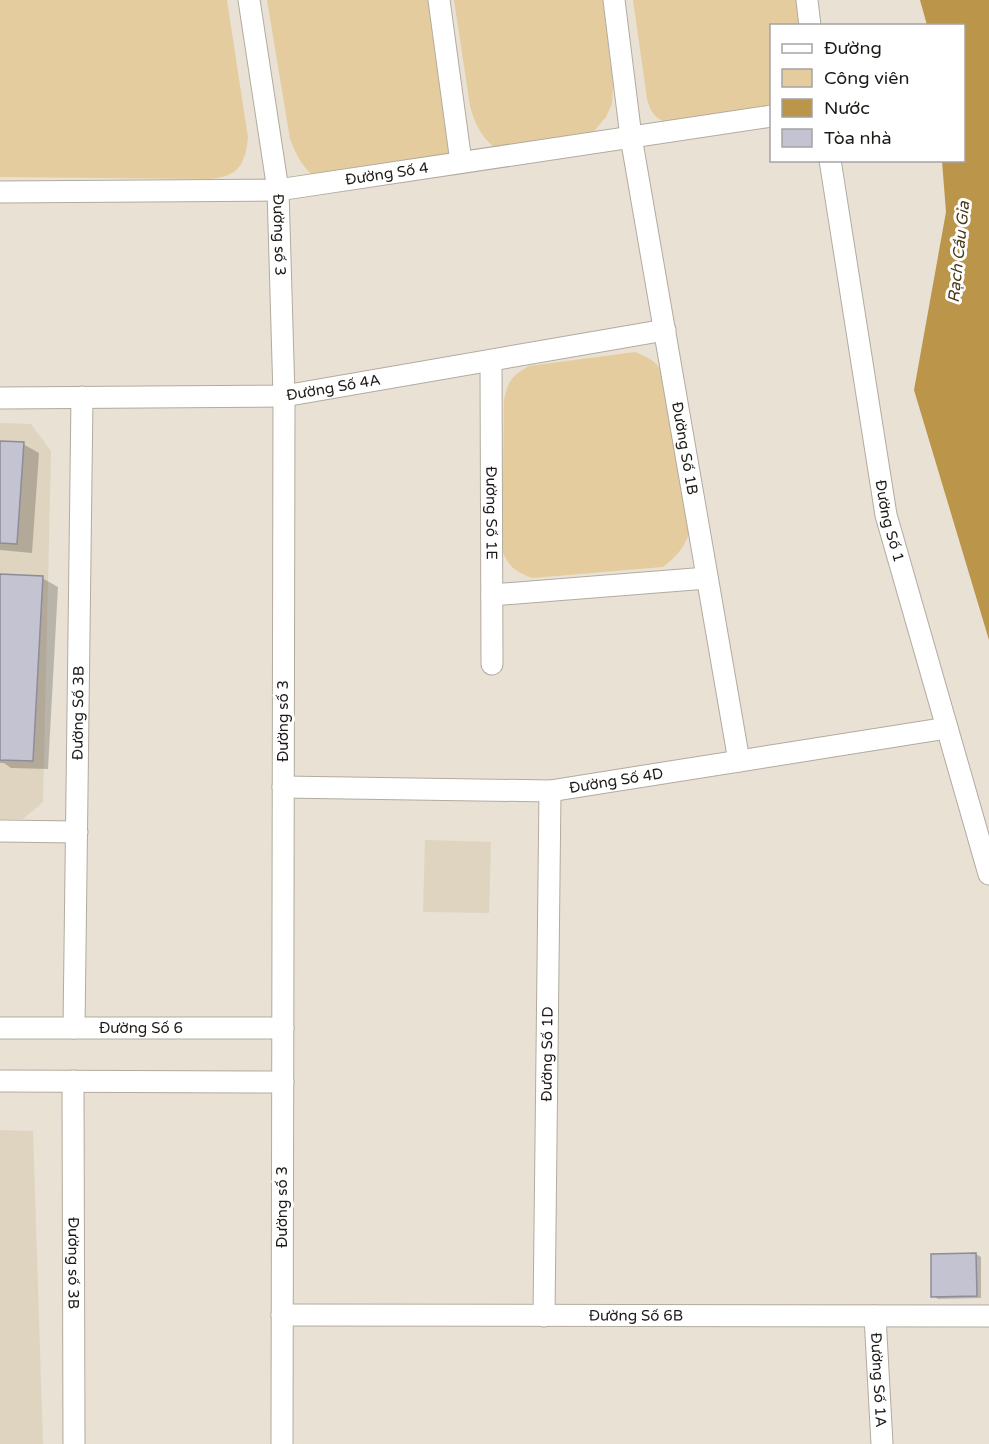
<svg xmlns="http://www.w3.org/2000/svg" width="989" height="1444" font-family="'Varela Round',sans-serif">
	<rect width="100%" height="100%" fill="#e8e1d4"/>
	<!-- built -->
	<path fill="#dfd4c0" d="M0,423L31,424L51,451L43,802L23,819H0Z
		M425,840L491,842L489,913L423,912Z
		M0,1130L33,1131L43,1444H0Z"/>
	<!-- green -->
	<path fill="#e4cc9f" d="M0,0H227L248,138C245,165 238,177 209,179L0,177Z
		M267,0H432L451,141L448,153L439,158L312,175C300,163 296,154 290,139Z
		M454,0H603L613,86L612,104L606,117L595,130L586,137L499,151C483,140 475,125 470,106Z
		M633,0H799L803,25L772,26L771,110L672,124C656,119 652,116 647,99Z
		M635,352C652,359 658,362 665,379L689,534C683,549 676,557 663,567L532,578C515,571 510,568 502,551L504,400C508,380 512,376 529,366Z"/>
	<!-- water -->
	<path fill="#ba954a" d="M920,0H989V640L914,390L946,212L942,161L964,160V26L927,25Z"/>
	<!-- shadow -->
	<path fill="#0003" d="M0,443L23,444L39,453L32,553L0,550Z
		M0,576L42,578L58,587L48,769L11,768L4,763H0Z
		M976,1254L981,1257V1298L938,1299L933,1296Z"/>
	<!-- building -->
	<path fill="#c4c3d1" stroke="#8d8c99" stroke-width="1.5" d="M0,441L24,442L17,544L0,543Z
		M0,574L43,576L33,761L0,760Z
		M976,1253L977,1296L931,1297V1254Z"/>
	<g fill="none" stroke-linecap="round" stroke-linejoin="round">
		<!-- minor casing -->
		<g stroke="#b2ab9f" stroke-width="23">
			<g id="minor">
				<path id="s1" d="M249,0L278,190L284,396L282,1444"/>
				<path d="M439,0L461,162"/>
				<path id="s2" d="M614,0L631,137L739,761"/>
				<path d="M807,0L810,26"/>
				<path id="s3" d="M830,160L886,515L989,874"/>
				<path id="s4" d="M0,192L278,190L772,116"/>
				<path id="s5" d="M491,361L492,664"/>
				<path id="s6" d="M0,398L284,396L665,330"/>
				<path d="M492,595L707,578"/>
				<path id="s7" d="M283,787L550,791L947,728"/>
				<path d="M0,831L77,832"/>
				<path id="s8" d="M0,1028H283"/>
				<path id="s9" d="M74,1028L82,397"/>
				<path d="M0,1081L283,1082"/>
				<path id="s10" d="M73,1081L74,1444"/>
				<path id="s11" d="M282,1315L989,1316"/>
				<path id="s12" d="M544,1316L550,791"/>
				<path id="s13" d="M875,1316L882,1444"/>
			</g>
		</g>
		<!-- minor -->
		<use href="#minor" stroke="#fff" stroke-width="21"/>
	</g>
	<g text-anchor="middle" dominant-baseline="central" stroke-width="6" stroke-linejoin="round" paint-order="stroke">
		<!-- street labels -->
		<g font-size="15" fill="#1d1a16" stroke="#fff">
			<text stroke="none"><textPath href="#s4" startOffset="388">Đường Số 4</textPath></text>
			<text stroke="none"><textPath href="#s1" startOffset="237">Đường số 3</textPath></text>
			<text stroke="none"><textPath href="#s6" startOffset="334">Đường Số 4A</textPath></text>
			<text stroke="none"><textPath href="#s2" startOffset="454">Đường Số 1B</textPath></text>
			<text stroke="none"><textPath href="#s5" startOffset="152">Đường Số 1E</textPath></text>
			<text stroke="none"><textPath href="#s3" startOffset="366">Đường Số 1</textPath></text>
			<text stroke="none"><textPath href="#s9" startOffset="315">Đường Số 3B</textPath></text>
			<text transform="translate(283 721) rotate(-90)">Đường số 3</text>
			<text stroke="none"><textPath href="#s7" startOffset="334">Đường Số 4D</textPath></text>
			<text stroke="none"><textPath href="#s8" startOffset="141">Đường Số 6</textPath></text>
			<text stroke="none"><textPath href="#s12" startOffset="262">Đường Số 1D</textPath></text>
			<text transform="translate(282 1207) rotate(-90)">Đường số 3</text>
			<text stroke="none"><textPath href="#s10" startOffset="182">Đường số 3B</textPath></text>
			<text stroke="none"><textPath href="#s11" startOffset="354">Đường Số 6B</textPath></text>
			<text stroke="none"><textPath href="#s13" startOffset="64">Đường Số 1A</textPath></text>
		</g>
		<!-- water labels -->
		<g font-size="16" font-style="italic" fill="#4a3919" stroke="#fff">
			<text transform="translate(959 252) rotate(-84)">Rạch Cầu Gia</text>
		</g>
	</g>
	<!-- legend -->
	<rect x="770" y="24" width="195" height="138" fill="#ffffff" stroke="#a5a3a2" stroke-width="1.5"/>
	<rect x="782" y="44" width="30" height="9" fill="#ffffff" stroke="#a5a3a2" stroke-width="1.5"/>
	<text x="824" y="54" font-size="18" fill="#1d1a16">Đường</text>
	<rect x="782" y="69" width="30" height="18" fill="#e4cc9f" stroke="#a5a3a2" stroke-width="1.5"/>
	<text x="824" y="84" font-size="18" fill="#1d1a16">Công viên</text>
	<rect x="782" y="99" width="30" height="18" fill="#ba954a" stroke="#a5a3a2" stroke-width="1.5"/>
	<text x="824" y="114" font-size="18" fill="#1d1a16">Nước</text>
	<rect x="782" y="129" width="30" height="18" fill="#c4c3d1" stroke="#a5a3a2" stroke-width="1.5"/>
	<text x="824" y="144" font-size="18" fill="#1d1a16">Tòa nhà</text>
</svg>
